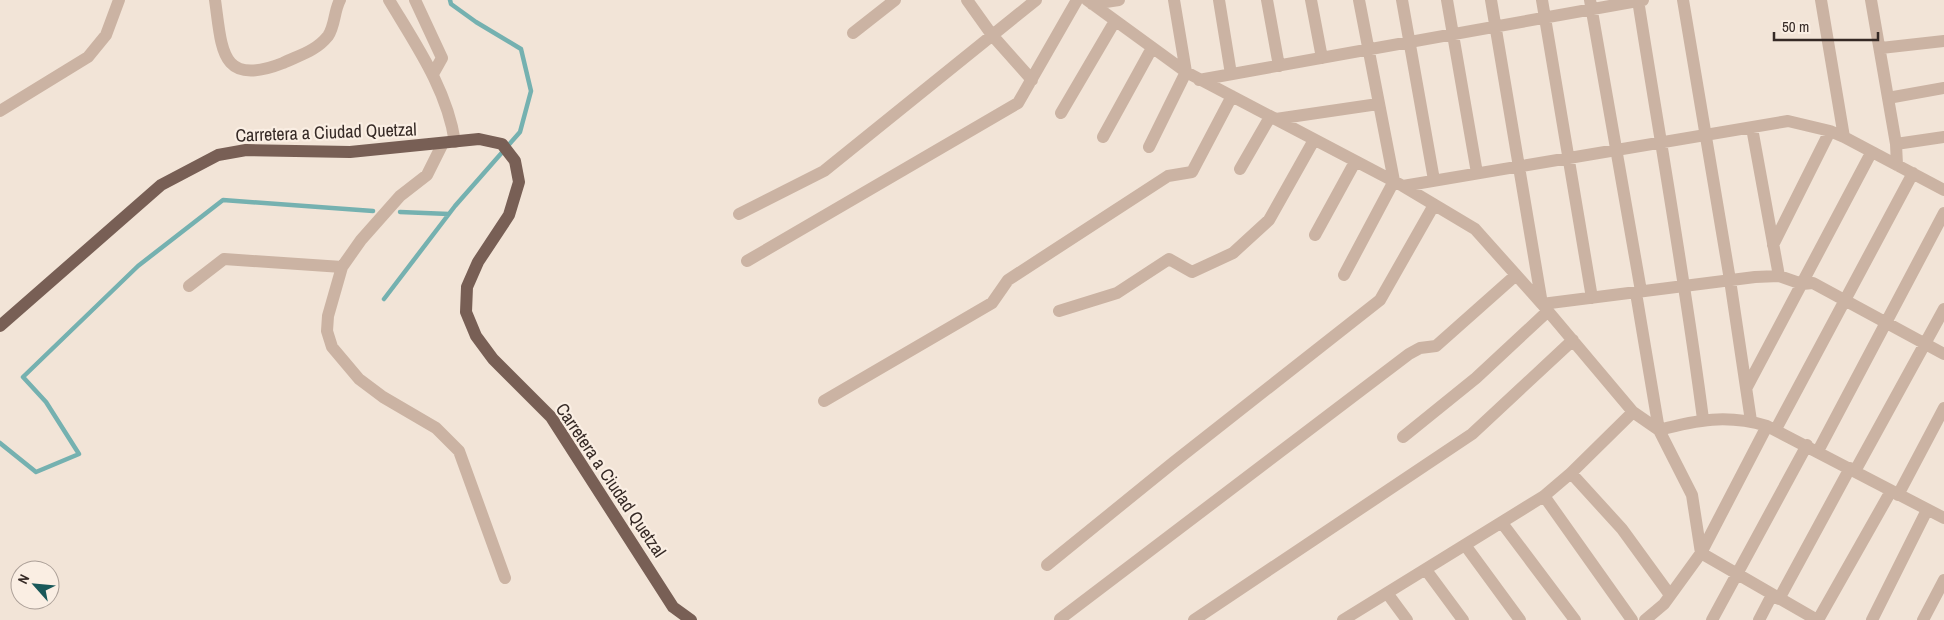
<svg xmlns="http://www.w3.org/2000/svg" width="1944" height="620" font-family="'Archivo Narrow',sans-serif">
	<rect width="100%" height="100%" fill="#f2e4d7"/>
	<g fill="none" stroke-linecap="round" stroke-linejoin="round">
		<!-- stream -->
		<path stroke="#75b1b0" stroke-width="4.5" d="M400,212L449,214
			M384,299L455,206L520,132L531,91L521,49L476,22L451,4L450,0
			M0,443L36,472L79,454L46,402L23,377L138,266L223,200L373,211"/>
		<!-- minor -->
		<path stroke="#cbb3a3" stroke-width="12" d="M215,0C222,49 220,88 283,63C300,55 316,51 328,36C335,26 334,11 340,0
			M389,0C416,45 447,89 455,142
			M415,0L442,58L433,74
			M967,0L992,35L1032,80
			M1087,0L1186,72L1403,186L1475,229L1542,304L1633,412L1659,430L1692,495L1701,553L1664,604L1645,620
			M1219,0L1231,74
			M1267,0L1279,66
			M1311,0L1322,58
			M1402,0L1434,180
			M1447,0L1477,173
			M1491,0L1542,304L1755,277L1779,276L1802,284L1813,283L1944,354
			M1542,0L1592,298
			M1590,0L1641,291
			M1638,0C1660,140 1685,279 1703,419
			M1683,0L1730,280L1751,421
			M1821,0L1844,137
			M1871,0L1896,144L1897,165
			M1092,4L1119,0
			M853,33L895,0
			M1881,48L1944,41
			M1199,80L1643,0
			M1888,98L1944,88
			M0,111L88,57L106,35L119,0
			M1061,113L1115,21
			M1276,119L1378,104
			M1752,128L1779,276
			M1103,137L1152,48
			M443,143L427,175L400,196L361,240L342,267L328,316L327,331L332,347L359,379L383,397L436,428L459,451L505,578
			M1896,144L1944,137
			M1149,147L1186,72L1174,0
			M1240,169L1270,117
			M1403,186L1788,121L1830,131L1844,137L1944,190
			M739,214L824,171L1036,0
			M1315,235L1355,162
			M1773,245L1830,131
			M747,261L1018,103L1077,0
			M1344,275L1394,181L1359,0
			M189,286L224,259L342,267
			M1636,293L1659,430C1697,420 1727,414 1767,426L1944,518
			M1059,311L1117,293L1169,259L1192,272L1233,253L1269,220L1314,140
			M1747,387L1871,153
			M824,401L992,303L1008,280L1168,176L1192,172L1232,96
			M1767,426L1701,553L1817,620
			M1776,429L1913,173
			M1403,437L1476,378L1548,311
			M1818,451L1944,213
			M1855,471L1944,309
			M1571,473L1622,529L1670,595
			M1898,495L1944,408
			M1544,496L1632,620
			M1502,523L1575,620
			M1465,545L1520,620
			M1047,565L1174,462L1380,300L1434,205
			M1426,570L1463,620
			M1387,593L1407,620
			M1779,599L1850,468
			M1060,619L1409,354L1420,348L1436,346L1516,275
			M1194,620L1472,434L1573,340
			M1343,620L1544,496L1571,473L1633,412
			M1712,620L1807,445
			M1759,620L1772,595
			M1818,620L1891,491
			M1872,620L1927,510
			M1923,620L1944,580"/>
		<!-- major -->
		<path stroke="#785f55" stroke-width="12" d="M0,326L161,185L218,155L246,150L350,152L479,139L502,144L515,161L519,182L509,215L478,262L467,287L466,312L476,336L493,359L551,417L673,607L691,620"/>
	</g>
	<g text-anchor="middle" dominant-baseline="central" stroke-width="4.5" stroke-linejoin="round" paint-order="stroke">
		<!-- street labels -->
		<g font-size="18" fill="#352925" stroke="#faeee3">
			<text transform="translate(326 132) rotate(-2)">Carretera a Ciudad Quetzal</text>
			<text transform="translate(611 480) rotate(56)">Carretera a Ciudad Quetzal</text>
		</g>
	</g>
	<!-- north arrow -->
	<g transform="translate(35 585) rotate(297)"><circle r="24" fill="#faeee3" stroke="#ab9f97"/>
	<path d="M0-4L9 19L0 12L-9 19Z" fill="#195859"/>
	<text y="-8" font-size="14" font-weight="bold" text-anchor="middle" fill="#352925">N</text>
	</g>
	<!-- scale -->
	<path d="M1774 32v8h104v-8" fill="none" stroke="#352925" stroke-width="2.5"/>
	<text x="1782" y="32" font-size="15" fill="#352925" stroke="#faeee3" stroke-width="4" paint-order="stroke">50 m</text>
</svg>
